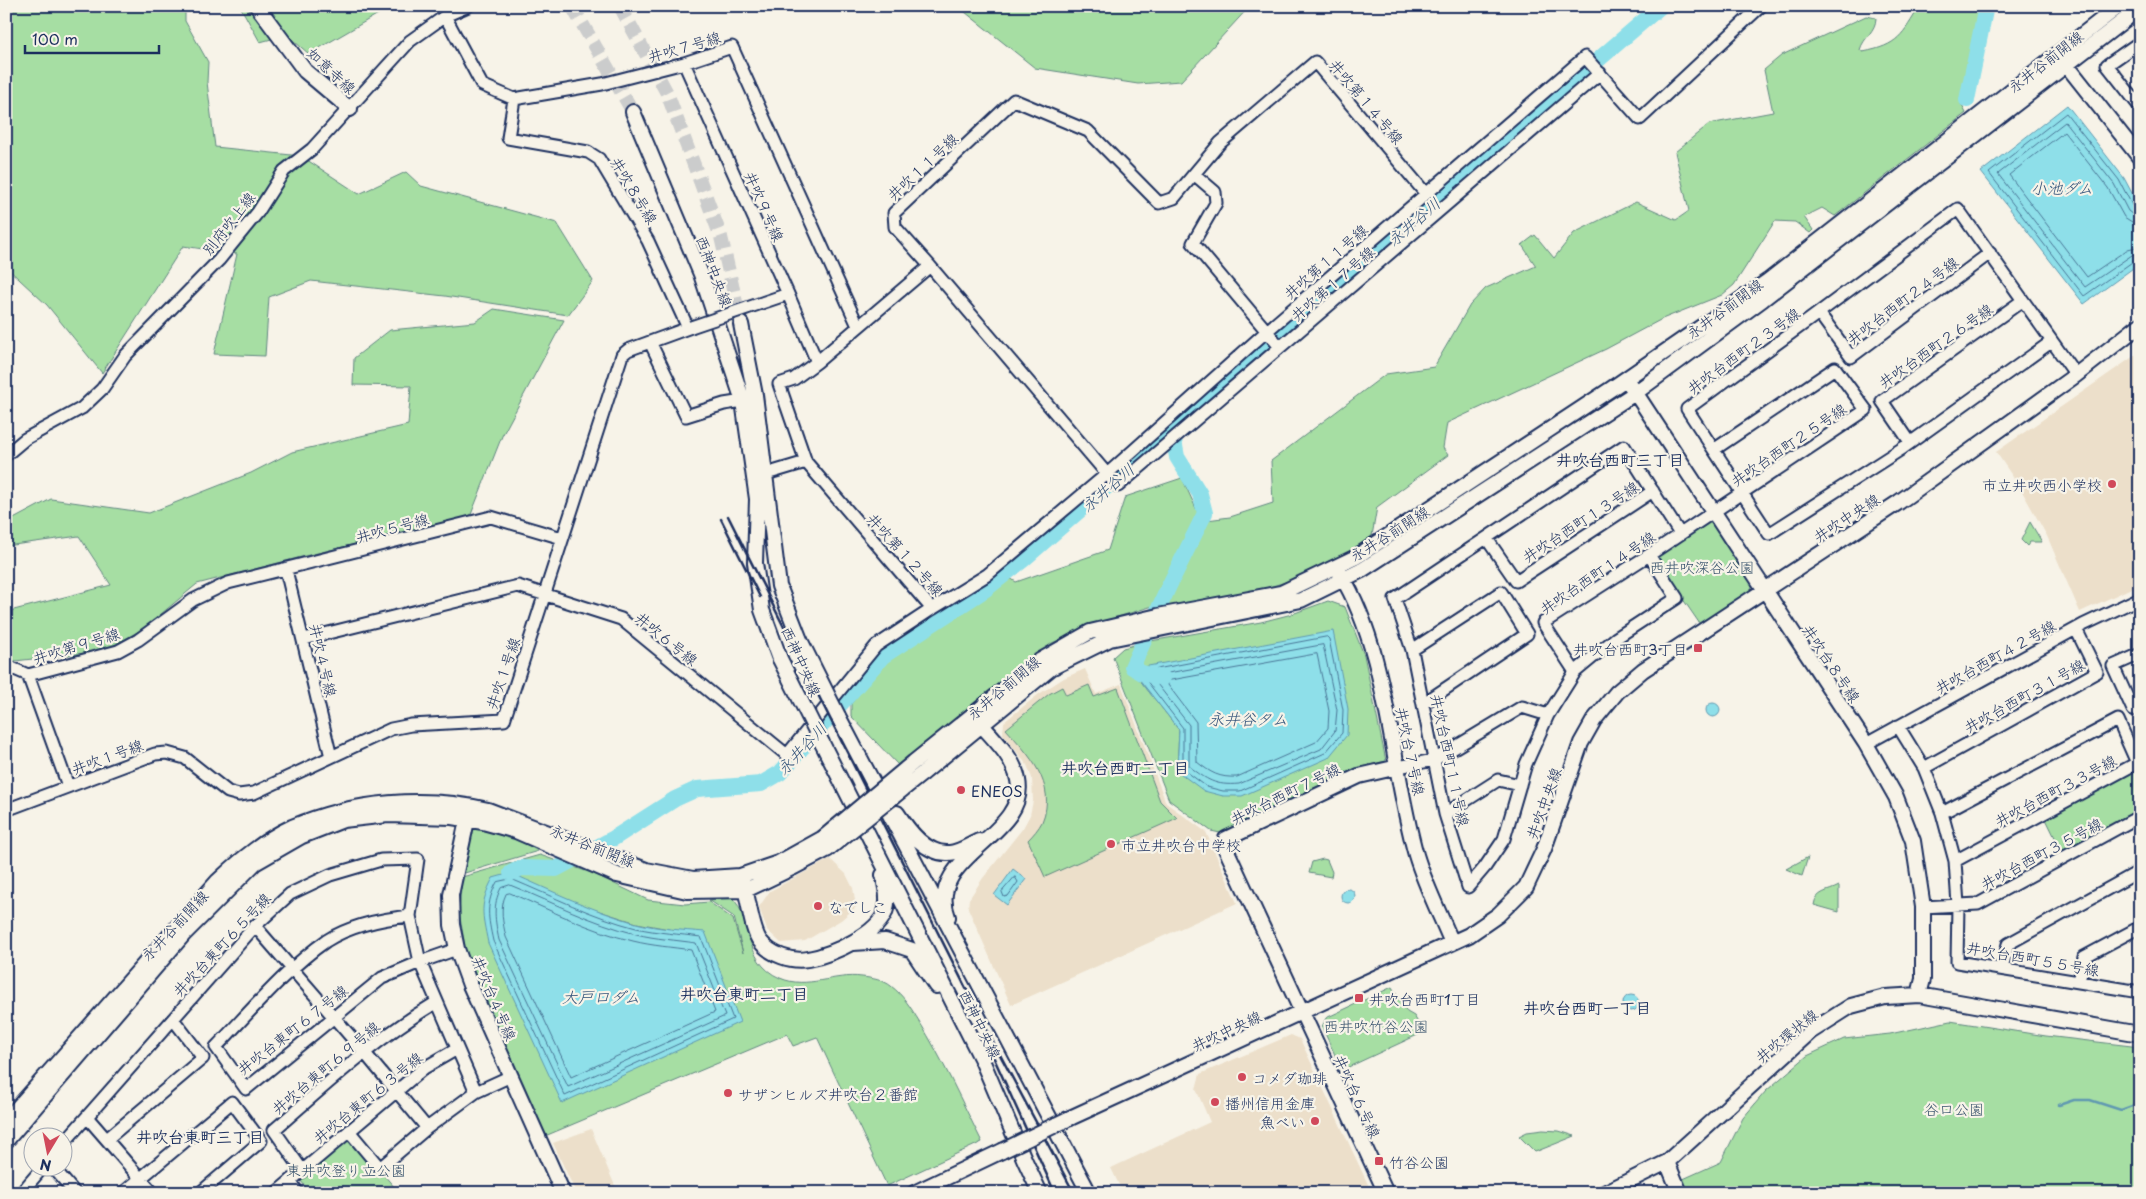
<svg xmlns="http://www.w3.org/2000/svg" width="2146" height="1199" font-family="'Playpen Sans','Klee One',sans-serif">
	<rect width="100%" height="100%" fill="#f7f3e8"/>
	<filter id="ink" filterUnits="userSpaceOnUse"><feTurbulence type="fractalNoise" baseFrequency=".02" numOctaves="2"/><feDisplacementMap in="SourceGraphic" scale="10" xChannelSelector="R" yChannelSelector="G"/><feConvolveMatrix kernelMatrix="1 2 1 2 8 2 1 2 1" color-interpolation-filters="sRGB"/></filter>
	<g filter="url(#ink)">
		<!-- built -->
		<path fill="#ecdfca" d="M2137,354L2140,357V584L2080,612L2047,536L2019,486L1996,452Z
			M1085,669L1096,694L1121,684L1166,803L1206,832L1237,903L1011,1005L968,908L969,899L983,878L1023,828L1030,815L1033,801L1032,778L1027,765L1003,734L1004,722L1039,694L1064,678Z
			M830,859L846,874L853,888L856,907L841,920L805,941L781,943L767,930L759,907L770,891Z
			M1291,1035L1300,1039L1372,1193H1123L1111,1168L1210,1122L1196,1089L1200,1074Z
			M591,1129L618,1193H576L553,1143Z"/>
		<!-- green -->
		<path fill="#a6dea3" stroke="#608680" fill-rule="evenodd" d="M6,6H185V21L208,62L207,82L215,147L301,156L359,194L406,172L421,186L557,223L593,281L568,315L445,296L311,281L269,297L265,356L214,354L237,254L183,246L102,373L47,305L6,267Z
			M240,6H392L309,54L287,35L260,42Z
			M955,6H1250L1181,81L1138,84L1035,68L965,12Z
			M1920,6H1979L1981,9L1961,104L1966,113L1835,216L1822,208L1804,217L1813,230L1810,233L1795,222L1775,221L1734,285L1722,295L1662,319L1606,349L1447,423L1443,448L1448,455L1377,507L1372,536C1351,550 1329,566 1305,575C1261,593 1213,598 1166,607L1207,520L1230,517L1273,503L1271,461L1386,374L1434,367L1470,305L1486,288L1536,266L1522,245L1535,235L1554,258L1574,233L1636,202L1676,220L1689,211L1675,152L1709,124L1773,112L1764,70L1782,55L1866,16L1876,18C1876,31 1863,38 1860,50L1863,52C1899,45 1902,35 1920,6Z
			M494,309L564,320L502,436L470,517L309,555L197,584L143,629L103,651L6,662V612L111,585L79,536L6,546V523L51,499L149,513L251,473L292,452L408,425L411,386L353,385L354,358L390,330L475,322Z
			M1182,478L1199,515L1153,606L1098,623L1052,643L899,766L851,716V704L884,660L979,601L1010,578L1016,582L1108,550L1125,497Z
			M1712,518L1750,575L1752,587L1744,598L1702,627L1654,557Z
			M2030,522L2042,542H2030L2027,546L2021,540Z
			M1328,601L1345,607L1364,655L1386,761L1356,768L1220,833L1211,831L1169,800L1113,657L1123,648L1145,642L1261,622L1292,614ZM1142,673L1223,796L1177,771L1179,730L1139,679Z
			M1089,685L1094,697L1118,688L1160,801L1177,818L1045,877L1028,840C1033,835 1039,828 1042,822C1058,784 1028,754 1006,729L1049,694L1062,687L1066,695Z
			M2140,765V812L2063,854L2045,817Z
			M477,827L519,840L538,851L458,875L471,832Z
			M540,855L594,874L648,900L685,904L709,902L733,919L743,953L734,917L709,900L731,897C754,917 741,961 780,978C807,990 834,973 862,977C871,978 884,980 891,986C903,995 911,1008 919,1021C943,1060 962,1102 982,1142L887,1186L817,1037L793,1046L787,1034L545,1136L467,957L459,912L462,877ZM599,911L637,923L669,929L483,920Z
			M1808,857L1802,876L1786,869Z
			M1323,859L1327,860L1332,872L1331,877L1309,873L1312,862Z
			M1839,886V912L1814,905C1816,891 1828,892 1839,886Z
			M1392,987L1407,1012L1414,1016L1424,1032L1342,1070L1322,1027L1326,1018Z
			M1950,1021L2046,1036L2140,1047V1193H1687L1681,1180L1721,1162L1743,1118L1766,1091L1807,1056L1844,1039L1890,1034Z
			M1543,1130L1559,1131L1575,1136L1535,1152L1519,1136L1527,1132Z
			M350,1135L395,1188L390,1193H310L298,1177Z"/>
		<!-- water -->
		<path fill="#8edfe9" stroke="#6099b1" d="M2067,105L2124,178L2140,208V263L2084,304L1981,172Z
			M1333,631L1348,709L1347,735L1328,758L1242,796H1223L1204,791L1177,771L1179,730L1139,679L1143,667Z
			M1706 710a7 7 0 1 1 14 0a7 7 0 1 1-14 0Z
			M1013,869L1026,879L1007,905L994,895Z
			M511,873C552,891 593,911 636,923C659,929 682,930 705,932L740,1022L562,1103L488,943C482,913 479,905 493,878Z
			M1341 896a7 7 0 1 1 14 0a7 7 0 1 1-14 0Z
			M1623 1003a8 8 0 1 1 16 0a8 8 0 1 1-16 0Z"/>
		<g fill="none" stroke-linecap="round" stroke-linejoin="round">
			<!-- shore -->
			<path stroke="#497596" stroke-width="1" d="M2140,209L2133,207L2119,180L2066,113L1989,173L2084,296L2135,260H2140
				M2140,216L2133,215L2128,211L2114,184L2065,122L1998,174L2085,287L2132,255L2140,253
				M2140,223L2132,222L2124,217L2108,188L2064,132L2009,175L2087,277L2128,249L2140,246
				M1327,637L1329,639L1343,710L1342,733L1325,753L1240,791H1223L1207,787L1183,769V728L1146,680L1148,671Z
				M1323,645L1337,710L1335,731L1321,749L1239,784C1215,786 1207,780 1189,766V725L1154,680V676Z
				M1317,654L1329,711L1328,728L1316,742L1237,777C1219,778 1211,773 1197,762L1196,722L1168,685V681Z
				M1015,877L1018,882L1008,896L1004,897L1002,892Z
				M511,879C552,896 593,917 636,928C658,933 679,934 701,937L733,1019L565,1096L493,941C488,918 485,904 497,882Z
				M510,885C552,902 592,923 636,934C656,939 676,940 696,943L725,1016L568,1087L499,940C495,921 492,905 501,888Z
				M510,893C550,910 591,931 633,941C653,946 672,947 691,950L715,1012L571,1077L506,937C503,923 499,908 506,894Z"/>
			<!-- stream -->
			<path stroke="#6099b1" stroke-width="2.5" d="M2059,1105L2074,1100H2090L2121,1110L2132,1106L2140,1098"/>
			<!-- river -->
			<path stroke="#8edfe9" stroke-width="16" d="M1967,100L1986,6
				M1163,678L1142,673L1132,667L1169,586L1205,513L1200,494L1177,457L1172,430
				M511,873L521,868L556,869L614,838L675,799L697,789L761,784L780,773L883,656L986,589L1023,560L1401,229L1661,6"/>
			<!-- tertiary-tunnel -->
			<path stroke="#cbcccc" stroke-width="14" stroke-dasharray="14 7" stroke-linecap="butt" d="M572,6L633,112
				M620,6L667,93L721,237L741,324"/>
			<!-- minor casing -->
			<g stroke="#1b2f5e" stroke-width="15">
				<path id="minor" d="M445,16L482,85L514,99L602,84L684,63L732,47L858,326
					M2140,42L2107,65L2140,107
					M684,63L788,294L817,362
					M514,99L508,138L588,152L599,159L648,241L688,328
					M1194,174L1220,143L1315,62L1426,194
					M930,266L1107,474L1267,331L1585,57L1640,119L1761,6
					M747,308L788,294
					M1819,313L1851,357L1990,253
					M650,342L686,416L724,404L743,401
					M2051,342L1903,448L1769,534L1687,409L1813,317L1958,209L2076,375
					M1280,347L1193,243L1216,203L1215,192L1194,174L1174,198L1159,203L1088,131L1014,100L894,213L895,227L930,266L817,362L794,379L779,384L806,462L932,609L987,575L1107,474L1118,486L1600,73
					M1910,442L1882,401L2022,301
					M6,455L25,439L82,408L102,389L125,356L219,260L258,212L284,171L312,149L410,41L445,16L468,6
					M766,474L806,462
					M1487,539L1516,581L1653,491
					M1649,555L1677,598L1616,638L1575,672L1548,715L1526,764L1504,839L1485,867L1468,887L1445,814L1412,650L1395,599L1624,446L1680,534
					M286,570L331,757
					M304,639L518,586L621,619L787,755L876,646L932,609
					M1412,650L1501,592L1527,634L1424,703
					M2140,654L2113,666L2133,710L2140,707
					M6,668H12L28,675L118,651L138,640L193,600L228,583L491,517L562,538
					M1575,672L1543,623L1649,555L1866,410L1835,368L1715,449
					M28,675L68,786
					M1898,726L1924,768L1942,813L1955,861L1958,905L1957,962L2140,992
					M1866,744L2083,625L2140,598
					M1398,767L1434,760L1522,707L1548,715
					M1924,768L2097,672L2076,629
					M6,810L155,754L167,753L185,758L228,792L239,795L254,793L391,729L411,725L504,720L622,355L628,350L691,327
					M1942,813L2118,720L2137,763L1955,861
					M1445,814L1498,780L1520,785
					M1923,907L1978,904L2140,816
					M410,916C381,919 351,925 326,941C287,968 249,1013 216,1047L246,1089L382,978L420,962L457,949
					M255,926L364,1052L427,1128
					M2002,969L2008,944L2140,871
					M2079,982L2084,957L2140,927
					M87,1117L153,1193
					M349,1131L380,1168L427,1128L476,1092L511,1076
					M107,1139L203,1058L173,1019
					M62,1145L255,926L290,894L330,875L381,860L418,859L410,916L420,962L476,1092
					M52,1166L75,1193
					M302,1170L274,1130C328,1083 375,1039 437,1002
					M290,1181L298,1193
					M21,1193L44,1166
					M123,1193L232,1102L261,1141L200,1193
					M276,1193L424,1068L457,1049"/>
			</g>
			<!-- tertiary casing -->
			<g stroke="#1b2f5e" stroke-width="18">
				<path id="tertiary" d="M257,6L305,71L350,109
					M2061,58L2140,158
					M633,112L701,274L743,401L757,499L755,563L762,610L780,659
					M741,324L755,395L779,586L800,640
					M1631,386L1866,744L1896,797L1913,841L1923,907V979L1919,995
					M1340,573C1389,653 1390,764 1416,855C1425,885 1440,914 1452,943
					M838,716L1089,1193
					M822,743L982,1060L1025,1161L1040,1193
					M914,762L1041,660L1090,632L1158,616L1281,593L1356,557L1611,389L1768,281L2119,6
					M923,773L1051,668L1110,639L1301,600L1362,570L1635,393L1763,299L2140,8
					M469,811L451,895L452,925L457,949L470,985L563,1193
					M897,813C908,830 926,855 949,853C958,853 970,845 979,841
					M743,883C749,898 751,929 760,941C771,955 791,962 808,959C831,955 880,934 886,909C889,898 886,886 883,875
					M948,917C924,857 1029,836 1018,780C1014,757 992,737 977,720
					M853,943L885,941L912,950L936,986
					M1070,1118L1469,935L1498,915L1526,887L1544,849L1581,743L1594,720L1617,692L1643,670L1899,502L2076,375L2140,325
					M6,1121L218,881C240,860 264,840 292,827C353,801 425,795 488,810L646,870L693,879L740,876L778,863L823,838
					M6,1141L184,934L255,863L302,836L343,820L388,815L452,817L483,822L516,831L617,875L687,891L746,890L792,868L828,849
					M1667,1162L1680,1193
					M914,1193L1002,1151
					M1386,1193L1226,849V839L1359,776L1398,767
					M1604,1193L1667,1162L1810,1032L1851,1006L1885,997L1919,995L2140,1034"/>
			</g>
			<!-- minor -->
			<use href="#minor" stroke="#f7f3e8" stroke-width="11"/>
			<!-- tertiary -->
			<use href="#tertiary" stroke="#f7f3e8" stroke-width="14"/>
			<!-- rail -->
			<path stroke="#1b2f5e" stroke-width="2.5" d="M728,516L990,1036L1074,1193
				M721,519L760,597
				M988,1045L1055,1193"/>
			<!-- minor-bridge casing -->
			<g stroke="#1b2f5e" stroke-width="15" stroke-linecap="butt">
				<path id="minor-bridge" d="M691,327L747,308"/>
			</g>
			<!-- tertiary-bridge casing -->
			<g stroke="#1b2f5e" stroke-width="18" stroke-linecap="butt">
				<path id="tertiary-bridge" d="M800,640L838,716
					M780,659L822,743
					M823,838L914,762
					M828,849L923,773
					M1002,1151L1070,1118"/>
			</g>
			<!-- minor-bridge -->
			<use href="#minor-bridge" stroke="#f7f3e8" stroke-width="11"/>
			<!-- tertiary-bridge -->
			<use href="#tertiary-bridge" stroke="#f7f3e8" stroke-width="14"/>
		</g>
	</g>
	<!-- markers -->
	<g fill="#d1495b" stroke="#f7f3e8" stroke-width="2">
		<circle cx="2112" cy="484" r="5"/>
		<rect x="1693" y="643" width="10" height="10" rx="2.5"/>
		<circle cx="961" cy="790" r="5"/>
		<circle cx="1111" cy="844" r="5"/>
		<circle cx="818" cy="906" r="5"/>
		<rect x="1354" y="993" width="10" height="10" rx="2.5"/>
		<circle cx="1242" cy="1077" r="5"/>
		<circle cx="728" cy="1093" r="5"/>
		<circle cx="1215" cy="1102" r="5"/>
		<circle cx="1315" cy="1121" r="5"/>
		<rect x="1374" y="1156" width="10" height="10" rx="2.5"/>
	</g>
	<g text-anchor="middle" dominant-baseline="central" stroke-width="4.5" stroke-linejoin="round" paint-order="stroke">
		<!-- street labels -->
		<g font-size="15" fill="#1b2f5e" stroke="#f7f3e8">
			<text transform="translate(684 46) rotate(-16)">井吹７号線</text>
			<text transform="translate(2045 61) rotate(-38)">永井谷前開線</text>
			<text transform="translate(332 70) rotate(43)">如意寺線</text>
			<text transform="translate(1367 101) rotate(50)">井吹第１４号線</text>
			<text transform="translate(922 166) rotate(-43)">井吹１１号線</text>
			<text transform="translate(635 190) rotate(59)">井吹８号線</text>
			<text transform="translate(765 206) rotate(66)">井吹９号線</text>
			<text transform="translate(228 223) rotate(-52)">別府吹上線</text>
			<text transform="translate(1325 261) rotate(-41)">井吹第１１号線</text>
			<text transform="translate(715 271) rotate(69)">西神中央線</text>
			<text transform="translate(1332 283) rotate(-41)">井吹第１７号線</text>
			<text transform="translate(1902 300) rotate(-37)">井吹台西町２４号線</text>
			<text transform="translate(1724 308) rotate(-36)">永井谷前開線</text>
			<text transform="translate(1935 345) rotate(-35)">井吹台西町２６号線</text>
			<text transform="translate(1743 350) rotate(-36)">井吹台西町２３号線</text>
			<text transform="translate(1788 444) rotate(-34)">井吹台西町２５号線</text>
			<text transform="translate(1846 517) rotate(-33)">井吹中央線</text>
			<text transform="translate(1580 521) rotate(-33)">井吹台西町１３号線</text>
			<text transform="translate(392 527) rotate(-15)">井吹５号線</text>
			<text transform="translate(1389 533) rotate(-32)">永井谷前開線</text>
			<text transform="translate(906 554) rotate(48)">井吹第１２号線</text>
			<text transform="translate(1597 572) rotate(-34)">井吹台西町１４号線</text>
			<text transform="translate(667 638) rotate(39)">井吹６号線</text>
			<text transform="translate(76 645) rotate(-17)">井吹第９号線</text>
			<text transform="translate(1995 656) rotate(-29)">井吹台西町４２号線</text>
			<text transform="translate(324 660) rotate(77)">井吹４号線</text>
			<text transform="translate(802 661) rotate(66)">西神中央線</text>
			<text transform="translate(1832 663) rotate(56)">井吹台８号線</text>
			<text transform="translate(502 673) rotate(-71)">井吹１号線</text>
			<text transform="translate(1003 687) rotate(-40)">永井谷前開線</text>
			<text transform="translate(2024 695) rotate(-29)">井吹台西町３１号線</text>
			<text transform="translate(1411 751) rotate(78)">井吹台７号線</text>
			<text transform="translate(107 756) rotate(-20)">井吹１号線</text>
			<text transform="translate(1451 760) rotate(78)">井吹台西町１１号線</text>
			<text transform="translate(2055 790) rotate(-28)">井吹台西町３３号線</text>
			<text transform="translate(1285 793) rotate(-26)">井吹台西町７号線</text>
			<text transform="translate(1543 803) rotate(-70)">井吹中央線</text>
			<text transform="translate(593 845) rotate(22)">永井谷前開線</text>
			<text transform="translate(2041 853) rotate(-28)">井吹台西町３５号線</text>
			<text transform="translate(174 925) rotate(-47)">永井谷前開線</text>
			<text transform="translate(221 944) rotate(-47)">井吹台東町６５号線</text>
			<text transform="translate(2033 958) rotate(10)">井吹台西町５５号線</text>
			<text transform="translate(495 998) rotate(67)">井吹台４号線</text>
			<text transform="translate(981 1024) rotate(64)">西神中央線</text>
			<text transform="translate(292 1029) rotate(-38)">井吹台東町６７号線</text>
			<text transform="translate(1226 1030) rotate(-25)">井吹中央線</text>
			<text transform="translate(1786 1035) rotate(-39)">井吹環状線</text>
			<text transform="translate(325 1067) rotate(-40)">井吹台東町６９号線</text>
			<text transform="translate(1358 1096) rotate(65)">井吹台６号線</text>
			<text transform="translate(367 1097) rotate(-39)">井吹台東町６３号線</text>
		</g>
		<!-- poi labels -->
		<g font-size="15" fill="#1b2f5e" stroke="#f7f3e8" text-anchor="start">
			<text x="2102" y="484" text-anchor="end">市立井吹西小学校</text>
			<text x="1688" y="648" text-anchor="end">井吹台西町3丁目</text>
			<text x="971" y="790">ENEOS</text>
			<text x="1121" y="844">市立井吹台中学校</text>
			<text x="828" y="906">なでしこ</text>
			<text x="1369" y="998">井吹台西町1丁目</text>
			<text x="1252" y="1077">コメダ珈琲</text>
			<text x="738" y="1093">サザンヒルズ井吹台２番館</text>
			<text x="1225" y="1102">播州信用金庫</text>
			<text x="1305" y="1121" text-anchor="end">魚べい</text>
			<text x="1389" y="1161">竹谷公園</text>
		</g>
		<!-- park labels -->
		<g font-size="15" fill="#37526c" stroke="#f7f3e8">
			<text x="1702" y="566">西井吹深谷公園</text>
			<text x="1376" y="1025">西井吹竹谷公園</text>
			<text x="1954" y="1108">谷口公園</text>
			<text x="346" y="1169">東井吹登り立公園</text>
		</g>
		<!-- water labels -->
		<g font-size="16" font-style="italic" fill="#32527a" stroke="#f7f3e8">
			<text x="2062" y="187">小池ダム</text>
			<text transform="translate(1413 221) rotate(-41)">永井谷川</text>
			<text transform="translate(1107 487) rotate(-41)">永井谷川</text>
			<text x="1248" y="718">永井谷タム</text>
			<text transform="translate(801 748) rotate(-47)">永井谷川</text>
			<text x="601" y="996">大戸口ダム</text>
		</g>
		<!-- neighbourhood labels -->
		<g font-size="16" font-weight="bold" fill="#1b2f5e" stroke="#f7f3e8">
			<text x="1620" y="459">井吹台西町三丁目</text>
			<text x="1125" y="767">井吹台西町二丁目</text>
			<text x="744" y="993">井吹台東町二丁目</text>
			<text x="1587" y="1007">井吹台西町一丁目</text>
			<text x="200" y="1136">井吹台東町三丁目</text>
		</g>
	</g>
	<!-- margin -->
	<rect width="2146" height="1199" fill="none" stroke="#f7f3e8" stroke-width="25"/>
	<rect x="12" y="12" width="2121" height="1174" fill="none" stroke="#1b2f5e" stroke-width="2" filter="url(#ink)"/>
	<!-- north arrow -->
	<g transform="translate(48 1152) rotate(190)"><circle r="24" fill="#f7f3e8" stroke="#9fa5b1"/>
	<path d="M0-4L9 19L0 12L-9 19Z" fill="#d1495b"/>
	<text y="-8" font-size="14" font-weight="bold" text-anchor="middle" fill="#1b2f5e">N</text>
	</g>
	<!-- scale -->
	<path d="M25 45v8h134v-8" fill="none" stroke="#1b2f5e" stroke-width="2.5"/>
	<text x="32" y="45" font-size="15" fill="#1b2f5e" stroke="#f7f3e8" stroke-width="4" paint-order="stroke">100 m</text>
</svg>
